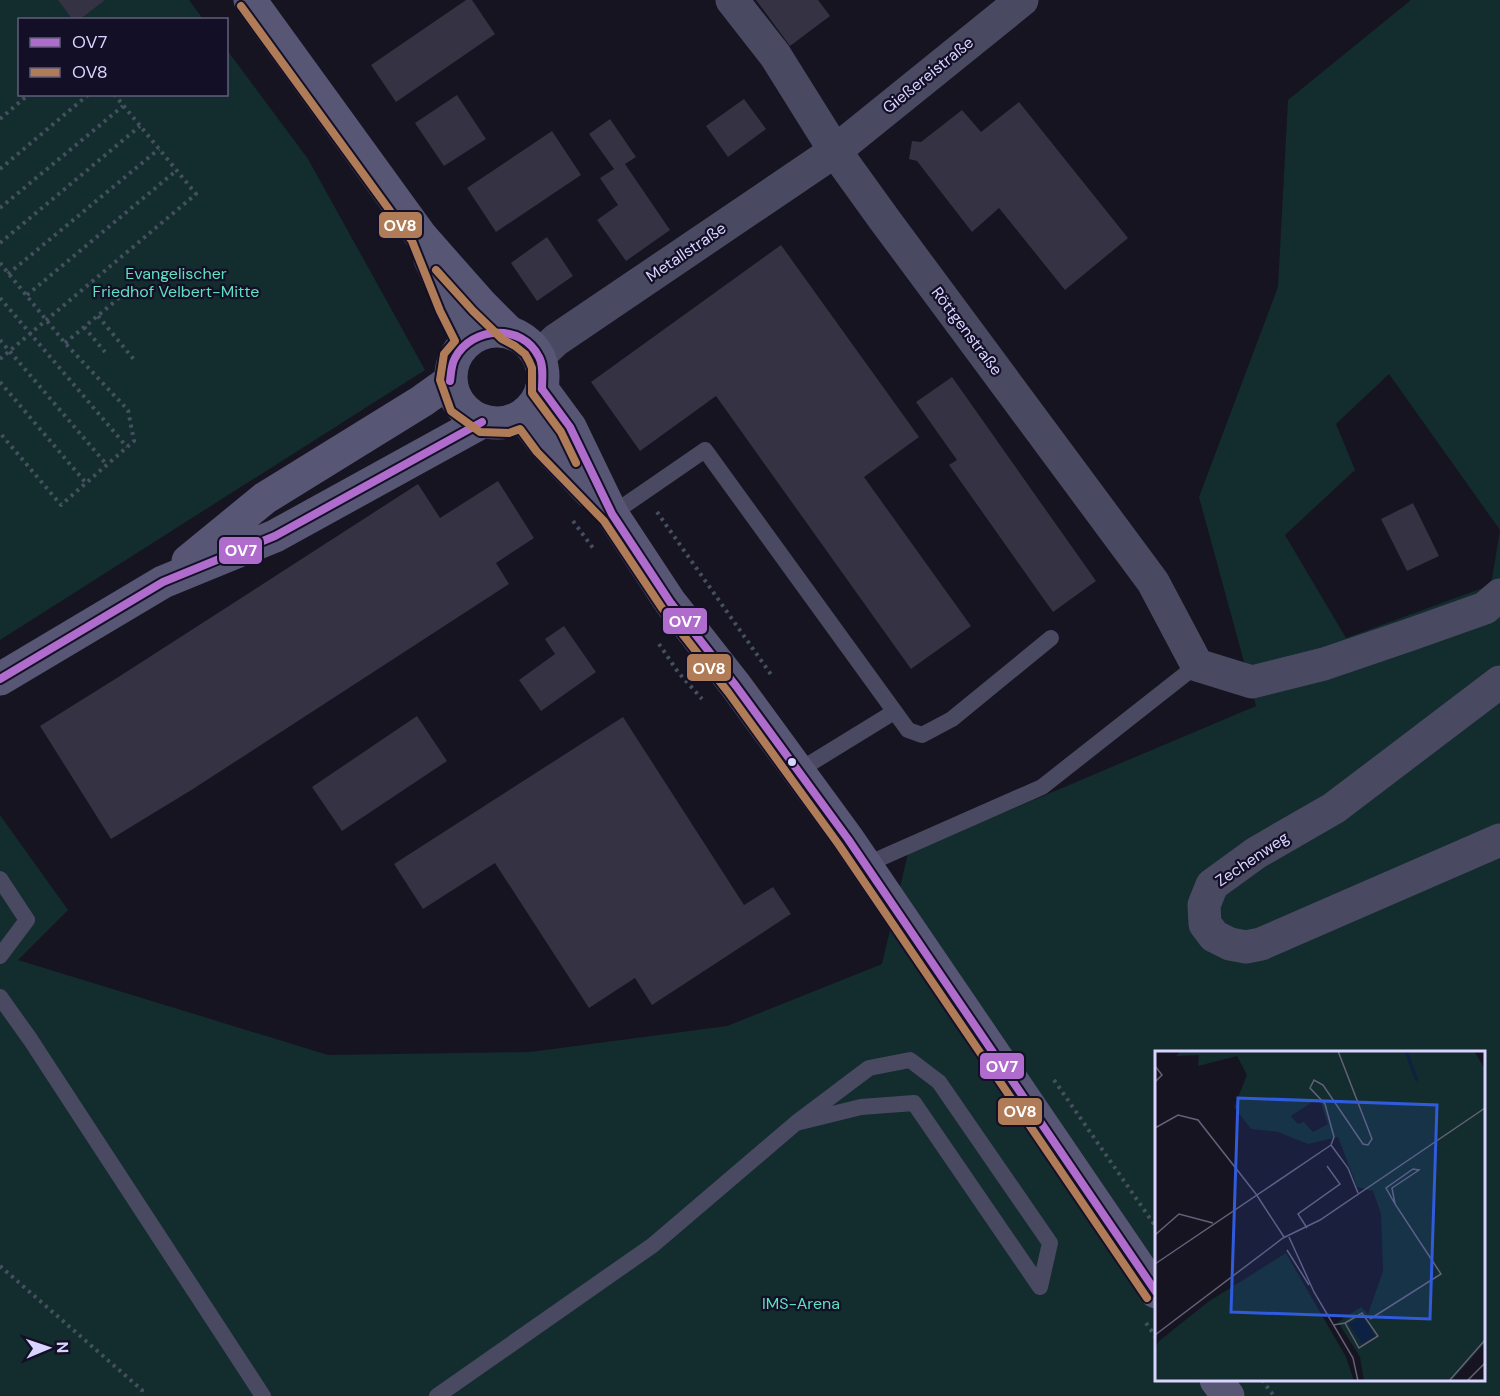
<svg xmlns="http://www.w3.org/2000/svg" width="1500" height="1396" font-family="'DM Sans',sans-serif">
	<rect width="100%" height="100%" fill="#161421"/>
	<!-- green -->
	<path fill="#132c2d" fill-rule="evenodd" d="M0,0H189L203,19L20,20V94H226L227,50L308,159L425,370L0,640Z
		M1411,0H1500V1396H0V815L68,910L18,960L328,1055L530,1052L727,1026L882,964L908,853L1256,706L1199,497L1278,287L1288,100ZM1389,374L1500,530L1491,585L1346,638L1285,535L1355,470L1336,424ZM1156,1052H1484V1380H1156Z"/>
	<!-- building -->
	<path fill="#343243" d="M58,0H105L79,20H73Z
		M466,0H472L495,34L396,102L371,65Z
		M756,0H818L830,16L790,46Z
		M457,95L486,139L444,166L415,123Z
		M744,99L766,129L728,157L706,126Z
		M1019,102L1128,238L1065,290L999,208L972,232L917,161L909,159L912,141L921,142L962,110L981,132Z
		M610,119L636,157L625,164L670,230L626,261L597,220L618,205L600,178L614,169L589,134Z
		M552,131L581,175L496,232L467,188Z
		M547,237L573,276L537,301L511,263Z
		M781,245L919,437L864,477L971,626L911,669L716,396L640,451L591,382Z
		M952,377L1096,581L1053,612L949,465L957,460L916,402Z
		M498,481L534,538L496,563L509,584L193,789L111,839L40,726L120,676L418,484L440,518Z
		M1413,503L1439,556L1407,571L1381,519Z
		M564,626L596,672L541,711L519,680L555,654L545,639Z
		M417,716L447,761L342,831L312,787Z
		M623,717L744,905L773,887L791,914L652,1005L635,978L589,1008L495,863L423,909L394,864Z"/>
	<g fill="none" stroke-linecap="round" stroke-linejoin="round">
		<!-- path -->
		<path stroke="#44505f" stroke-width="4" stroke-dasharray="3 4.5" stroke-linecap="butt" d="M0,119L29,94
			M0,169L89,94
			M0,208L123,106
			M0,243L140,126
			M0,263L65,343L128,410L134,441L61,505L0,433
			M8,274L159,149
			M27,295L177,170
			M0,298L127,447
			M98,316L136,362
			M84,327L105,352
			M0,340L107,465
			M65,343L119,298
			M0,359L196,194L114,94
			M0,382L86,483
			M657,512L772,676
			M573,521L593,548
			M659,644L678,672L702,699
			M1054,1080L1156,1227
			M0,1266L142,1390L143,1396
			M1146,1323L1156,1337
			M1262,1380L1274,1396"/>
		<!-- lane -->
		<path stroke="#4a4962" stroke-width="16" d="M612,514L705,450L908,730L922,735L952,719L1051,638
			M798,771L894,712
			M865,865L1042,787L1197,665
			M0,879L27,920L0,956
			M0,997L30,1039L263,1396
			M437,1396L653,1245L796,1123L869,1068L910,1060L939,1082L1050,1243L1040,1287L914,1103L861,1107L796,1123"/>
		<!-- street -->
		<path stroke="#4a4962" stroke-width="33" d="M732,0L775,55L835,151L884,219L1153,582L1197,665L1252,682L1324,664L1409,635L1485,608L1500,595
			M539,356L556,340L835,151L1022,0
			M1500,682L1334,808L1256,853L1212,885L1204,905L1205,924L1214,936L1230,944L1246,947L1261,944L1500,840"/>
		<!-- secondary -->
		<path stroke="#575674" stroke-width="33" d="M250,0L421,236L481,304L509,332
			M430,259L467,342
			M451 377a46 46 0 1 1 92 0a46 46 0 1 1-92 0Z
			M542,389L570,427L612,514L670,602L736,686L848,839L1156,1292
			M523,416L545,445L591,493
			M188,561L265,498L422,401L450,381
			M0,679L163,582L275,536L482,422
			M1216,1380L1228,1396"/>
		<!-- bus-1 casing -->
		<g stroke="#130f26" stroke-width="12">
			<path id="bus-1" d="M450,381C451,374 451,365 455,358C472,326 522,323 539,357C544,366 542,379 542,389
				M542,389L570,427L612,514L670,602L736,686L848,839L1156,1292
				M0,679L163,582L275,536L482,422"/>
		</g>
		<!-- bus-2 casing -->
		<g stroke="#130f26" stroke-width="12">
			<path id="bus-2" d="M241,6L412,241L440,311L455,341L444,354L440,380L451,411L480,432L509,433L520,429L537,452L604,521L662,608L728,692L839,845L1147,1298
				M436,270L473,311L502,339L515,346L525,354L529,361L532,368V393L561,432L576,463"/>
		</g>
		<!-- bus-1 -->
		<use href="#bus-1" stroke="#b06ccc" stroke-width="8"/>
		<!-- bus-2 -->
		<use href="#bus-2" stroke="#b07c57" stroke-width="8"/>
	</g>
	<!-- markers -->
	<circle fill="#d9d4ff" stroke="#130f26" stroke-width="2" cx="792" cy="762" r="5"/>
	<g text-anchor="middle" dominant-baseline="central" stroke-width="4.5" stroke-linejoin="round" paint-order="stroke">
		<!-- street labels -->
		<g font-size="16" fill="#d9d4ff" stroke="#130f26">
			<text transform="translate(928 75) rotate(-39)">Gießereistraße</text>
			<text transform="translate(686 252) rotate(-34)">Metallstraße</text>
			<text transform="translate(967 331) rotate(53)">Röttgenstraße</text>
			<text transform="translate(1252 859) rotate(-34)">Zechenweg</text>
		</g>
		<!-- park labels -->
		<g font-size="16" fill="#5fe0c0" stroke="#130f26">
			<text x="176" y="273">Evangelischer<tspan x="176" dy="18">Friedhof Velbert-Mitte</tspan></text>
			<text x="801" y="1303">IMS-Arena</text>
		</g>
	</g>
	<!-- overview -->
	<g transform="translate(1155 1051)">
		<rect width="330" height="330" fill="#161421"/>
		<path d="M26,0H319L330,18V292L296,330H209L205,306L183,271L206,256L213,263L228,220L226,163L218,140L202,136L183,86L153,93L123,81L96,78L79,56L92,24L82,5L43,15L44,4L21,5ZM159,50L166,52L173,73L158,81L149,71L143,73L136,65ZM131,202L191,306L199,330H0V297L4,290L53,251Z" fill="#132c2d" fill-rule="evenodd"/>
		<path d="M208,265L220,285L207,293L194,273Z" fill="#0d2144"/>
		<path fill="none" stroke="#0d2144" stroke-width="3" d="M251,0L262,30"/>
		<path fill="none" stroke="#64617a" stroke-width="1.5" d="M0,15L7,24L0,31M0,77L23,64L43,69L101,143L129,186M176,94L179,86L170,53L155,37L159,29L168,34L208,93L213,94L217,88L183,0M176,94L193,117L203,142M152,177L143,163L185,133L172,115M0,184L24,163L58,172M134,186L159,241L198,307L203,330M132,199L154,234M0,213L176,94M215,268L286,223L240,153L237,137L264,119L258,118L231,137L240,153M178,274L190,272L204,297L223,285L207,262L190,272M0,284L128,187L165,169L330,57M294,330L330,289M312,330L330,312"/>
		<path fill="#305bdc" fill-opacity="0.15" stroke="#305bdc" stroke-width="3" d="M83,47L282,54L275,268L76,261Z"/>
		<rect width="330" height="330" fill="none" stroke="#d9d4ff" stroke-width="3"/>
	</g>
	<g stroke="#130f26" stroke-width="2">
		<rect x="378" y="211" width="45" height="28" rx="6" fill="#b07c57"/>
		<rect x="218" y="536" width="45" height="29" rx="6" fill="#b06ccc"/>
		<rect x="662" y="607" width="46" height="28" rx="6" fill="#b06ccc"/>
		<rect x="686" y="653" width="46" height="29" rx="6" fill="#b07c57"/>
		<rect x="979" y="1052" width="46" height="28" rx="6" fill="#b06ccc"/>
		<rect x="997" y="1097" width="46" height="29" rx="6" fill="#b07c57"/>
	</g>
	<g font-size="16" text-anchor="middle" font-weight="bold" fill="#fff">
		<text x="400" y="231">OV8</text>
		<text x="241" y="556">OV7</text>
		<text x="685" y="627">OV7</text>
		<text x="709" y="674">OV8</text>
		<text x="1002" y="1072">OV7</text>
		<text x="1020" y="1117">OV8</text>
	</g>
	<!-- legend -->
	<rect x="18" y="18" width="210" height="78" fill="#130f26" stroke="#625e7d" stroke-width="1.5"/>
	<rect x="30" y="38" width="30" height="9" fill="#b06ccc" stroke="#625e7d" stroke-width="1.5"/>
	<text x="72" y="48" font-size="18" fill="#d9d4ff">OV7</text>
	<rect x="30" y="68" width="30" height="9" fill="#b07c57" stroke="#625e7d" stroke-width="1.5"/>
	<text x="72" y="78" font-size="18" fill="#d9d4ff">OV8</text>
	<!-- north arrow -->
	<g transform="translate(48 1348) rotate(88)" stroke="#130f26" stroke-width="4.5" paint-order="stroke">
	<path d="M0-4.5L10 22L0 15L-10 22Z" fill="#d9d4ff"/>
	<text y="-9" font-size="16" font-weight="bold" text-anchor="middle" fill="#d9d4ff">N</text>
	</g>
</svg>
